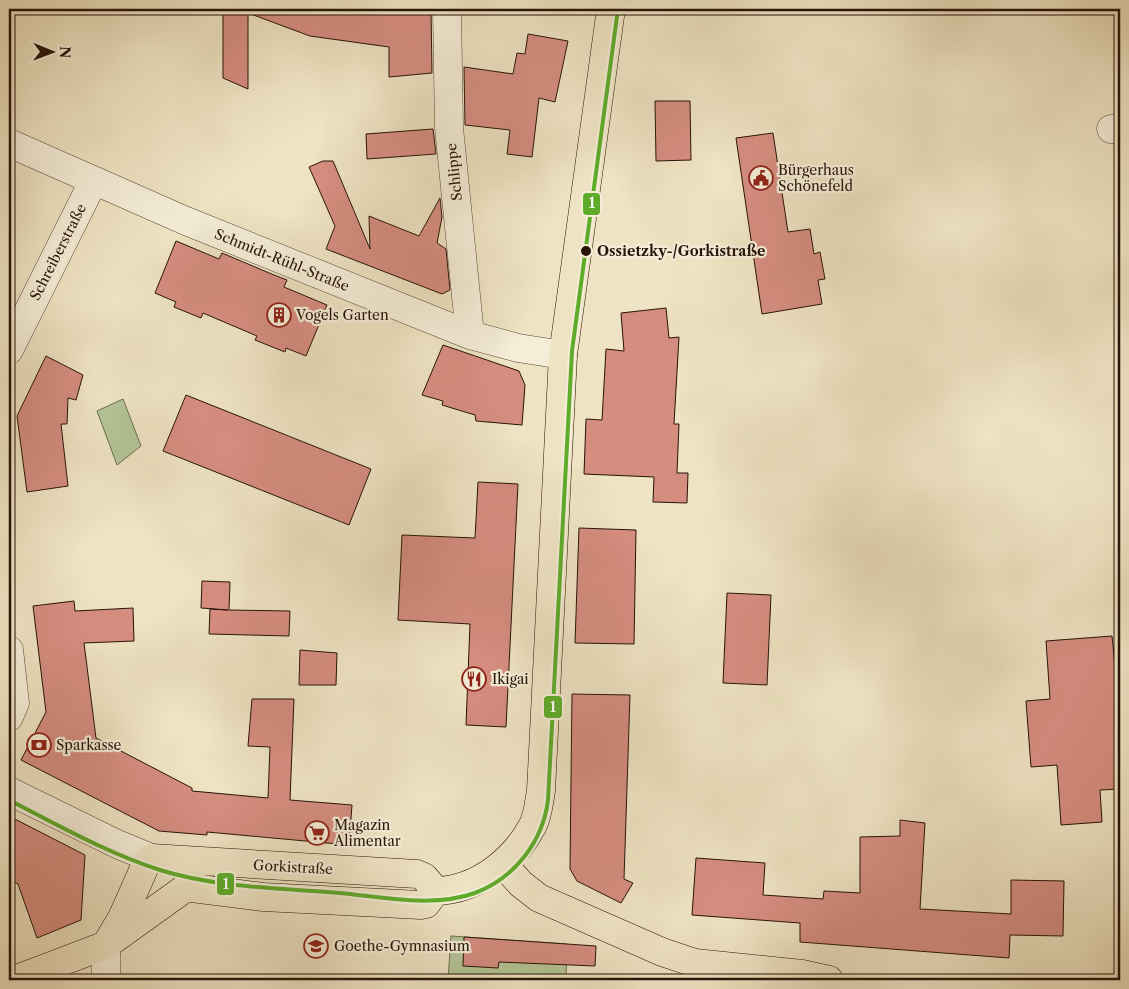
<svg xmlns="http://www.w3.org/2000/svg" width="1129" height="989" font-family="'Libre Caslon Text',serif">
	<rect width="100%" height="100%" fill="#eee3c2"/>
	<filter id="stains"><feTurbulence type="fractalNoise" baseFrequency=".004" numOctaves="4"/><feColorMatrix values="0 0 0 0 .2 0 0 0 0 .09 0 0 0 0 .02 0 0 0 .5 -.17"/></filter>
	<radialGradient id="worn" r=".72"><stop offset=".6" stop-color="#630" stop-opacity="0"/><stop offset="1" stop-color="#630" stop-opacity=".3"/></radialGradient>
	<!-- green -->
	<path fill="#b4c597" stroke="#6e6c50" d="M123,399L141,446L117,465L97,411Z
		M451,936L567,944L566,978L536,976L535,980H448Z"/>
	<!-- building -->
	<path fill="#d58d80" stroke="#271308" d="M223,9H431L432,73L389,77V47L310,36L248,13V89L223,78Z
		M528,34L568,41L555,102L539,98L532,157L507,154L510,130L465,125L464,67L513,74L517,53L525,54Z
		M655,101H690L691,160L656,161Z
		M433,129L436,154L367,159L366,134Z
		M773,133L788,232L810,229L814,254L820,252L825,279L818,280L822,304L762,314L736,138Z
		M323,161H333L370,249L369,216L419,236L440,198L442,217L437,243L446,249L450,290L442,294L326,249L335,226L309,167Z
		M176,241L219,259L222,253L274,275L287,280L284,287L327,305L306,356L286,348L285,352L255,340L257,336L203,313L201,318L174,307L176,302L155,293Z
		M666,308L669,338L679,337L674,424H679L677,473H688L687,503L653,502L654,477L584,474L586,419L602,420L606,349L624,351L621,313Z
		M443,345L519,371L525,385L522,425L476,421L475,415L442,405L443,401L422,395Z
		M46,356L83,375L76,400L68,398L67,424H61L68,486L27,492L17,416Z
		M186,395L371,469L349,525L163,451Z
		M478,482L518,484L506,727L466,725L470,624L398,620L402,535L475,538Z
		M579,528L636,530L634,644L575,643Z
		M202,581L230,582L229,610L290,611L289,636L209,634L210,609L228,610L201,608Z
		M727,593L771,595L767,685L723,683Z
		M74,601L75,611L133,608L134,641L84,643L96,738L192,788V791L268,798L270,747L248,746L252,699H294L290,800L352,805L349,845L207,832V835L159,831L21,760L46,712L33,606Z
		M1112,636L1116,676L1120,675V789L1100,790L1102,822L1061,825L1057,765L1031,767L1026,701L1050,699L1046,641Z
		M300,650L337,653L336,685H299Z
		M572,694L630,695L624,879L633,883L621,903L577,881L570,869Z
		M9,816L85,855L81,920L37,938L18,884L9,879Z
		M900,820L925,823L920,909L1011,914V880L1064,881L1063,936L1010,935L1009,958L800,942V923L692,915L696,858L765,863L763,895L823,899L824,891L860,893V837L900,836Z
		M464,937L596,946L595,966L499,962L498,968L463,966Z"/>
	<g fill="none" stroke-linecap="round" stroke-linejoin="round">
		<!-- minor casing -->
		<g stroke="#594736" stroke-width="29">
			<path id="minor" d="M447,9L449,128L470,335
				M1111,129L1120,130
				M9,143L186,221L470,335L518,348L563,355
				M9,350L93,182
				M9,650L15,703L9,717
				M9,791L117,844L151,858
				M106,945V980"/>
		</g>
		<!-- major casing -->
		<g stroke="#271308" stroke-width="29">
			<path id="major" d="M503,864L521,884L539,898L662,952L695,963L802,974L829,980
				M106,945L122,918L146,864L151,858L417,874L424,877L436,891C477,890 514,861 533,825C538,815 539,802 541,791L563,355L611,9
				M14,980L106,945L184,889L192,888L263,897L421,905L426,904L436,891"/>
		</g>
		<!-- minor -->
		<use href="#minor" stroke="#f4edd7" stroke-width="28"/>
		<!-- major -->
		<use href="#major" stroke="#eee3c2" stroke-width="28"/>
		<!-- tram-1 casing -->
		<g stroke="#f4edd7" stroke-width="8">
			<path id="tram-1" d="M9,800C58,825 107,853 160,870C218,888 279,888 340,893C382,897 433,908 475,893C515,878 543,841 548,800L572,351L618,9"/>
		</g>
		<!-- tram-1 -->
		<use href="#tram-1" stroke="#5fab2a" stroke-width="4"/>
	</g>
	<!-- icons -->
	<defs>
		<g id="civic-ring" transform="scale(1.25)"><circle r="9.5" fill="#f4edd7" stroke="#8f2418" stroke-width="1.5"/><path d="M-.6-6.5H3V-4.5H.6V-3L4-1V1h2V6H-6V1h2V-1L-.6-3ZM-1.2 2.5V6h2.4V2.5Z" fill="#8f2418"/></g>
		<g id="building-ring" transform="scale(1.25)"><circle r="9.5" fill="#f4edd7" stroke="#8f2418" stroke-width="1.5"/><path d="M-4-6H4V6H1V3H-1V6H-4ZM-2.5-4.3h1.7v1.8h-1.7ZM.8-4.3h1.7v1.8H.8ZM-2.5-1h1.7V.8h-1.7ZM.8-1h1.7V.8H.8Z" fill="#8f2418"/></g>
		<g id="restaurant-ring" transform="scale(1.25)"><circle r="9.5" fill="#f4edd7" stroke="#8f2418" stroke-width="1.5"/><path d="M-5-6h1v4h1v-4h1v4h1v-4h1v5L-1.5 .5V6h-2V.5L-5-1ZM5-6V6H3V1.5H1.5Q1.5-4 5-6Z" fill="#8f2418"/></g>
		<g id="bank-ring" transform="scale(1.25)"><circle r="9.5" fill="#f4edd7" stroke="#8f2418" stroke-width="1.5"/><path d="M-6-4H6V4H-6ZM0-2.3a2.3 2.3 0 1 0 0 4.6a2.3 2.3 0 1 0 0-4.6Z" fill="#8f2418"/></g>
		<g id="supermarket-ring" transform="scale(1.25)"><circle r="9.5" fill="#f4edd7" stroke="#8f2418" stroke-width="1.5"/><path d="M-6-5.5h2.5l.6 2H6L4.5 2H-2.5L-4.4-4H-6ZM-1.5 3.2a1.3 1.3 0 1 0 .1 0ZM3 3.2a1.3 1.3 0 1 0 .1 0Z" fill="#8f2418"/></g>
		<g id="school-ring" transform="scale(1.25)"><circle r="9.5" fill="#f4edd7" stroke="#8f2418" stroke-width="1.5"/><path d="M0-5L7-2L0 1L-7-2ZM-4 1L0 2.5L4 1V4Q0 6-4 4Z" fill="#8f2418"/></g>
	</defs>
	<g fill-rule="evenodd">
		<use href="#civic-ring" x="761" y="178"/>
		<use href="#building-ring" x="279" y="315"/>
		<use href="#restaurant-ring" x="474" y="679"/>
		<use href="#bank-ring" x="39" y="745"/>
		<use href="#supermarket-ring" x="317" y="833"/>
		<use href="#school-ring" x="316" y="946"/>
	</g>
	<!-- markers -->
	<circle fill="#271308" stroke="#f4edd7" stroke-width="2" cx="586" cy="251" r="6"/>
	<g text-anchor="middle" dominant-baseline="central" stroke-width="4.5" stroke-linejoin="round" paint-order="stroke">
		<!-- poi labels -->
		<g font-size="14" fill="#271308" stroke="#f4edd7" text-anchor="start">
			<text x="778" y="170">Bürgerhaus<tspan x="778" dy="16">Schönefeld</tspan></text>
			<text x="296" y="315">Vogels Garten</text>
			<text x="492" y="679">Ikigai</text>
			<text x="56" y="745">Sparkasse</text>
			<text x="334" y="825">Magazin<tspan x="334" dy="16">Alimentar</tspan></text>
			<text x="334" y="946">Goethe-Gymnasium</text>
		</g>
		<!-- street labels -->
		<g font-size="14" fill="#271308" stroke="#f4edd7">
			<text transform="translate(454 172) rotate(-96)">Schlippe</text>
			<text transform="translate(58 252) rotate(-63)">Schreiberstraße</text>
			<text transform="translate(282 260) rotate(22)">Schmidt-Rühl-Straße</text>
			<text transform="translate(293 867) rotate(3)">Gorkistraße</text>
		</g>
		<!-- stop labels -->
		<g font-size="14" font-weight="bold" fill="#271308" stroke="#f4edd7" text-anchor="start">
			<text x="597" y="251">Ossietzky-/Gorkistraße</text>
		</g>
	</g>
	<g stroke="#f4edd7" stroke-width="2">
		<rect x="582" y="192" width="19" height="24" rx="5" fill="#5fab2a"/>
		<rect x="543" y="695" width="20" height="24" rx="5" fill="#5fab2a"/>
		<rect x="216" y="872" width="19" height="24" rx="5" fill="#5fab2a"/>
	</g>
	<g font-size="14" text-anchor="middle" font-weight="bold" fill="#fff">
		<text x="592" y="208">1</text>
		<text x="553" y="712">1</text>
		<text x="226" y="889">1</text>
	</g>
	<!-- margin -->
	<rect width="1129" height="989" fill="none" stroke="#eee3c2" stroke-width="30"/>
	<rect x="10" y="10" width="1109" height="969" fill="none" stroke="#271308" stroke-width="2.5"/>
	<rect x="15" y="15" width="1099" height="959" fill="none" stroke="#271308"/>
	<!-- north arrow -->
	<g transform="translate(52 52) rotate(91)" stroke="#f4edd7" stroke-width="4" paint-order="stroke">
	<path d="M0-4L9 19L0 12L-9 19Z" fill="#271308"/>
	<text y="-8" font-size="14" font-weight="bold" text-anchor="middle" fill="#271308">N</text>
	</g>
	<rect width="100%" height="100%" filter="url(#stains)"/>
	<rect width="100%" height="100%" fill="url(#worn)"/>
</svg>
